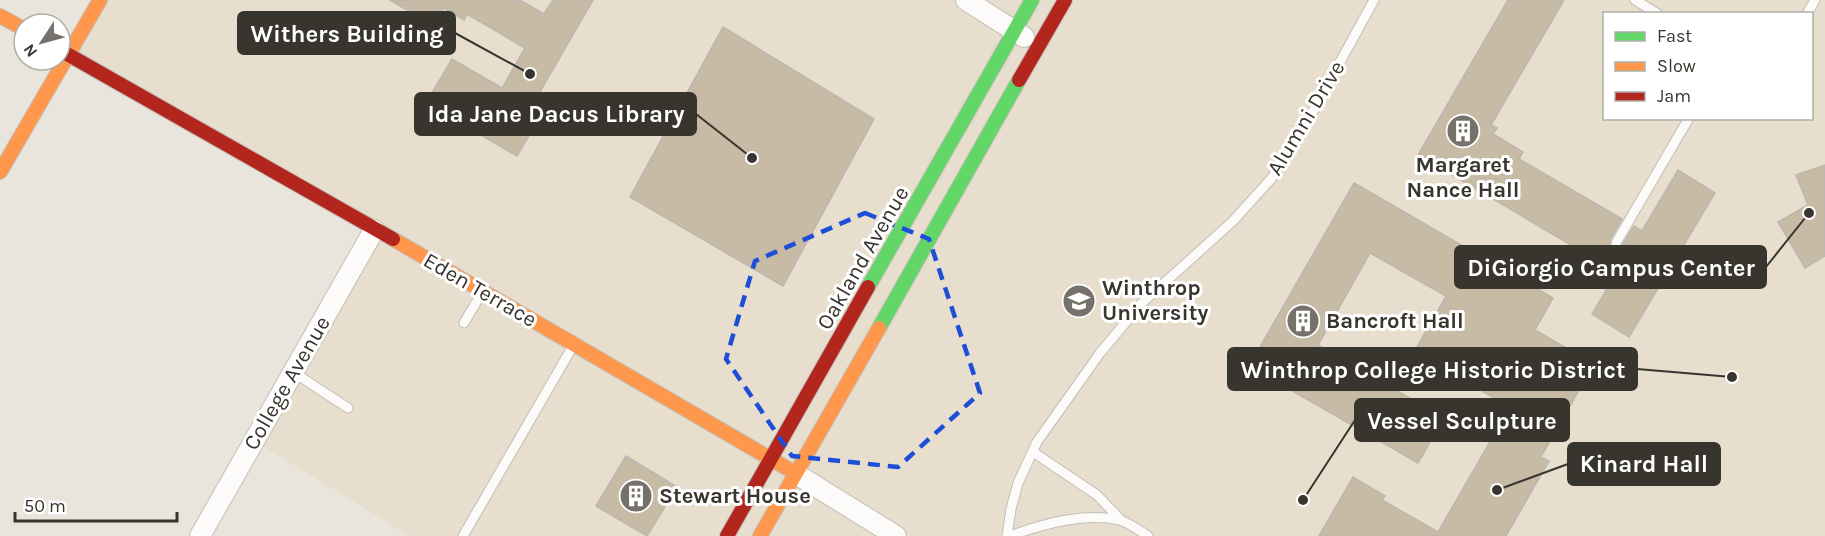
<svg xmlns="http://www.w3.org/2000/svg" width="1825" height="536" font-family="Karla,sans-serif">
	<rect width="100%" height="100%" fill="#eae5dc"/>
	<!-- built -->
	<path fill="#e7decd" fill-rule="evenodd" d="M101,0H1825V536H410L254,441L374,230L68,55ZM1604,14H1812V118H1604Z"/>
	<!-- building -->
	<path fill="#c8bba6" stroke="#bbb7b0" stroke-width="1.5" d="M390,0H520L544,14L553,0H593L523,121L534,127L517,156L426,103L452,59L502,88L525,48L467,14L464,20L444,8L434,26Z
		M1508,0H1564L1491,125L1497,128L1493,134L1523,152L1519,159L1622,219L1610,240L1612,248L1621,247L1634,226L1642,231L1678,170L1715,193L1629,337L1592,314L1617,272L1418,155Z
		M723,27L874,119L783,286L630,197Z
		M1825,165V256L1805,268L1778,222L1808,205L1796,175Z
		M1354,183L1553,298L1535,330L1594,364L1541,457L1549,461L1506,536H1319L1353,477L1385,496L1382,500L1438,532L1510,407L1414,352L1446,296L1370,253L1318,345L1444,418L1418,463L1249,366Z
		M626,456L677,487L647,536L596,506Z"/>
	<g fill="none" stroke-linecap="round" stroke-linejoin="round">
		<!-- lane casing -->
		<g stroke="#c2beb7" stroke-width="11">
			<path id="lane" d="M1635,0L1658,14
				M1807,14L1815,0
				M1616,243L1689,118
				M464,323L483,291
				M293,372L348,408
				M1033,452L1097,495L1121,520
				M463,536L573,346
				M1007,536L1011,509L1018,483L1037,442L1100,353L1142,303L1233,221L1271,179L1294,146L1374,0
				M1010,536C1043,524 1084,512 1120,520C1129,523 1140,531 1148,536"/>
		</g>
		<!-- street casing -->
		<g stroke="#c2beb7" stroke-width="22">
			<path id="street" d="M966,0L1024,37
				M796,474L896,536
				M200,536L374,230"/>
		</g>
		<!-- fast casing -->
		<g stroke="#c2beb7" stroke-width="16">
			<path id="fast" d="M868,287L1032,0
				M879,328L1019,80"/>
		</g>
		<!-- slow casing -->
		<g stroke="#c2beb7" stroke-width="16">
			<path id="slow" d="M0,16L24,29
				M0,172L100,0
				M393,239L790,470
				M760,536L879,328"/>
		</g>
		<!-- jam casing -->
		<g stroke="#c2beb7" stroke-width="16">
			<path id="jam" d="M60,50L393,239
				M1019,80L1065,0
				M727,536L868,287"/>
		</g>
		<!-- lane -->
		<use href="#lane" stroke="#fcfbfa" stroke-width="9"/>
		<!-- street -->
		<use href="#street" stroke="#fcfbfa" stroke-width="20"/>
		<!-- fast -->
		<use href="#fast" stroke="#63d668" stroke-width="14"/>
		<!-- slow -->
		<use href="#slow" stroke="#ff974d" stroke-width="14"/>
		<!-- jam -->
		<use href="#jam" stroke="#b3261e" stroke-width="14"/>
	</g>
	<!-- marked area -->
	<path fill="none" stroke="#1d4ed8" stroke-width="4.5" stroke-dasharray="12 8" stroke-linejoin="round" d="M865,213L929,239L980,393L898,467L792,456L726,359L755,261Z"/>
	<!-- icons -->
	<defs>
		<g id="building-disc" transform="scale(1.725)"><circle r="9.5" fill="#76726b" stroke="#fff"/><path d="M-4-6H4V6H1V3H-1V6H-4ZM-2.5-4.3h1.7v1.8h-1.7ZM.8-4.3h1.7v1.8H.8ZM-2.5-1h1.7V.8h-1.7ZM.8-1h1.7V.8H.8Z" fill="#fff"/></g>
		<g id="university-disc" transform="scale(1.725)"><circle r="9.5" fill="#76726b" stroke="#fff"/><path d="M0-5L7-2L0 1L-7-2ZM-4 1L0 2.5L4 1V4Q0 6-4 4Z" fill="#fff"/></g>
	</defs>
	<g fill-rule="evenodd">
		<use href="#building-disc" x="1463" y="131"/>
		<use href="#university-disc" x="1079" y="301"/>
		<use href="#building-disc" x="1303" y="321"/>
		<use href="#building-disc" x="636" y="496"/>
	</g>
	<g text-anchor="middle" dominant-baseline="central" stroke-width="6" stroke-linejoin="round" paint-order="stroke">
		<!-- street labels -->
		<g font-size="22" fill="#38342e" stroke="#fff">
			<text transform="translate(1306 118) rotate(-59)">Alumni Drive</text>
			<text transform="translate(863 258) rotate(-60)">Oakland Avenue</text>
			<text transform="translate(480 290) rotate(30)">Eden Terrace</text>
			<text transform="translate(287 383) rotate(-60)">College Avenue</text>
		</g>
		<!-- poi labels -->
		<g font-size="22" font-weight="bold" fill="#38342e" stroke="#fff" text-anchor="start">
			<text x="1463" y="165" text-anchor="middle">Margaret<tspan x="1463" dy="25">Nance Hall</tspan></text>
			<text x="1102" y="288">Winthrop<tspan x="1102" dy="25">University</tspan></text>
			<text x="1326" y="321">Bancroft Hall</text>
			<text x="659" y="496">Stewart House</text>
		</g>
	</g>
	<!-- callouts -->
	<path fill="none" stroke="#38342e" stroke-width="2" d="M530 74L455 33M752 158L696 114M1809 213L1766 267M1732 377L1637 369M1303 500L1355 420M1497 490L1568 464"/>
	<g fill="#38342e" stroke="#fff" stroke-width="2">
		<circle cx="530" cy="74" r="6"/>
		<circle cx="752" cy="158" r="6"/>
		<circle cx="1809" cy="213" r="6"/>
		<circle cx="1732" cy="377" r="6"/>
		<circle cx="1303" cy="500" r="6"/>
		<circle cx="1497" cy="490" r="6"/>
	</g>
	<g fill="#38342e" stroke="#38342e" stroke-width="2">
		<rect x="238" y="12" width="217" height="42" rx="6"/>
		<rect x="415" y="93" width="281" height="42" rx="6"/>
		<rect x="1455" y="246" width="311" height="42" rx="6"/>
		<rect x="1228" y="348" width="409" height="42" rx="6"/>
		<rect x="1355" y="399" width="214" height="42" rx="6"/>
		<rect x="1568" y="443" width="152" height="42" rx="6"/>
	</g>
	<g font-size="24" text-anchor="middle" font-weight="bold" fill="#fff">
		<text x="347" y="42">Withers Building</text>
		<text x="556" y="122">Ida Jane Dacus Library</text>
		<text x="1611" y="276">DiGiorgio Campus Center</text>
		<text x="1433" y="378">Winthrop College Historic District</text>
		<text x="1462" y="429">Vessel Sculpture</text>
		<text x="1644" y="472">Kinard Hall</text>
	</g>
	<!-- legend -->
	<rect x="1603" y="12" width="210" height="108" fill="#ffffff" stroke="#afaeab" stroke-width="1.5"/>
	<rect x="1615" y="32" width="30" height="9" fill="#63d668" stroke="#afaeab" stroke-width="1.5"/>
	<text x="1657" y="42" font-size="18" fill="#38342e">Fast</text>
	<rect x="1615" y="62" width="30" height="9" fill="#ff974d" stroke="#afaeab" stroke-width="1.5"/>
	<text x="1657" y="72" font-size="18" fill="#38342e">Slow</text>
	<rect x="1615" y="92" width="30" height="9" fill="#b3261e" stroke="#afaeab" stroke-width="1.5"/>
	<text x="1657" y="102" font-size="18" fill="#38342e">Jam</text>
	<!-- north arrow -->
	<g transform="translate(42 42) rotate(234)"><circle r="28" fill="#ffffff" stroke="#afaeab" stroke-width="1.5"/>
	<path d="M0-4.5L10 22L0 15L-10 22Z" fill="#76726b"/>
	<text y="-9" font-size="16" font-weight="bold" text-anchor="middle" fill="#38342e">N</text>
	</g>
	<!-- scale -->
	<path d="M15 512v9h162v-9" fill="none" stroke="#38342e" stroke-width="3"/>
	<text x="24" y="512" font-size="18" fill="#38342e" stroke="#ffffff" stroke-width="4.5" paint-order="stroke">50 m</text>
</svg>
